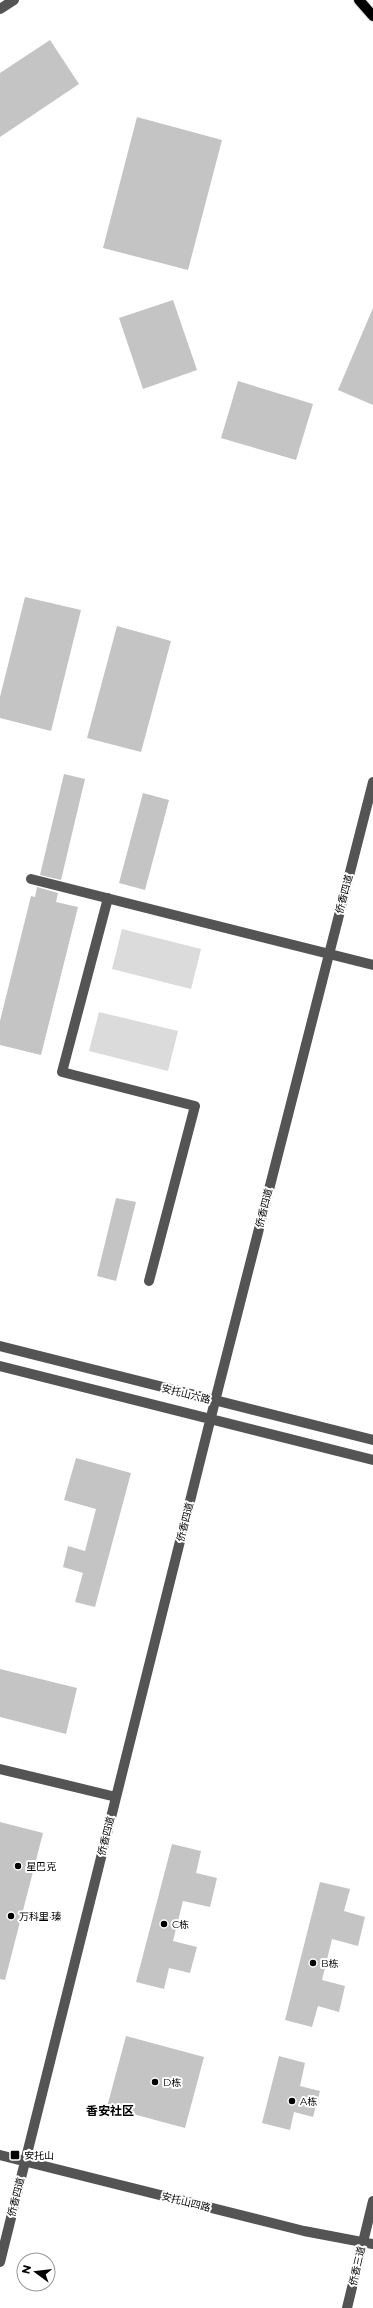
<svg xmlns="http://www.w3.org/2000/svg" width="373" height="2308" font-family="Montserrat,'Noto Sans SC',sans-serif">
	<rect width="100%" height="100%" fill="#fff"/>
	<!-- green -->
	<path fill="#dbdbdb" d="M122,929L201,949L191,989L112,969Z
		M99,1012L178,1031L168,1071L89,1051Z"/>
	<!-- building -->
	<path fill="#c4c4c4" d="M50,40L79,84L0,137V73Z
		M137,117L222,140L188,270L103,248Z
		M173,300L197,370L143,389L119,318Z
		M373,308V405L338,390Z
		M238,381L313,404L296,460L221,438Z
		M25,597L81,610L51,731L0,718V697Z
		M117,626L171,641L141,752L87,738Z
		M64,774L85,779L61,880L40,875Z
		M143,793L169,800L145,890L119,883Z
		M37,887L58,893L56,902L78,907L41,1055L0,1045V1021L31,896L35,897Z
		M116,1198L136,1202L116,1281L97,1276Z
		M76,1458L131,1473L95,1607L75,1602L83,1573L63,1567L68,1546L85,1551L96,1509L64,1500Z
		M0,1669L77,1688L66,1734L0,1717Z
		M0,1822L43,1833L5,1980L0,1979Z
		M172,1844L201,1851L196,1873L217,1878L210,1907L183,1901L173,1941L197,1947L190,1973L169,1968L164,1989L136,1982Z
		M320,1882L350,1889L344,1911L365,1917L358,1946L332,1939L322,1980L345,1986L339,2012L318,2006L312,2027L285,2020Z
		M126,2036L204,2057L185,2128L107,2107Z
		M279,2056L305,2063L300,2086L320,2091L313,2117L294,2112L290,2130L262,2123Z"/>
	<g fill="none" stroke-linecap="round" stroke-linejoin="round">
		<!-- major casing -->
		<g stroke="#dbdbdb" stroke-width="12">
			<path id="major" d="M359,0L373,16"/>
		</g>
		<!-- minor -->
		<path stroke="#545454" stroke-width="10" d="M0,9L14,0
			M31,879L373,965
			M108,898L62,1072L195,1106L149,1281
			M0,1346L373,1440
			M0,1366L373,1460
			M0,1769L116,1797
			M0,2155L304,2231L373,2244
			M0,2262L215,1401L373,782
			M347,2308L373,2201"/>
		<!-- major -->
		<use href="#major" stroke="#000" stroke-width="10"/>
	</g>
	<!-- markers -->
	<g fill="#000" stroke="#fff" stroke-width="1.5">
		<circle cx="18" cy="1866" r="4"/>
		<circle cx="11" cy="1916" r="4"/>
		<circle cx="164" cy="1924" r="4"/>
		<circle cx="313" cy="1963" r="4"/>
		<circle cx="155" cy="2082" r="4"/>
		<circle cx="292" cy="2101" r="4"/>
		<rect x="10" y="2150" width="10" height="10" rx="2"/>
	</g>
	<g text-anchor="middle" dominant-baseline="central" stroke-width="4" stroke-linejoin="round" paint-order="stroke">
		<!-- street labels -->
		<g font-size="10" fill="#000" stroke="#fff">
			<text transform="translate(344 894) rotate(-75)">侨香四道</text>
			<text transform="translate(264 1208) rotate(-76)">侨香四道</text>
			<text transform="translate(186 1394) rotate(14)">安托山六路</text>
			<text transform="translate(185 1522) rotate(-76)">侨香四道</text>
			<text transform="translate(106 1836) rotate(-76)">侨香四道</text>
			<text transform="translate(16 2197) rotate(-76)">侨香四道</text>
			<text transform="translate(186 2202) rotate(14)">安托山四路</text>
			<text transform="translate(357 2266) rotate(-77)">侨香三道</text>
		</g>
		<!-- poi labels -->
		<g font-size="10" fill="#000" stroke="#fff" text-anchor="start">
			<text x="26" y="1866">星巴克</text>
			<text x="19" y="1916">万科里·瑧</text>
			<text x="172" y="1924">C栋</text>
			<text x="321" y="1963">B栋</text>
			<text x="163" y="2082">D栋</text>
			<text x="300" y="2101">A栋</text>
			<text x="24" y="2155">安托山</text>
		</g>
		<!-- quarter labels -->
		<g font-size="12" font-weight="bold" fill="#000" stroke="#fff">
			<text x="110" y="2110">香安社区</text>
		</g>
	</g>
	<!-- north arrow -->
	<g transform="translate(36 2272) rotate(285)"><circle r="19" fill="#ffffff" stroke="#999999"/>
	<path d="M0-3L7 15L0 10L-7 15Z" fill="#000000"/>
	<text y="-6" font-size="11" font-weight="bold" text-anchor="middle" fill="#000000">N</text>
	</g>
</svg>
